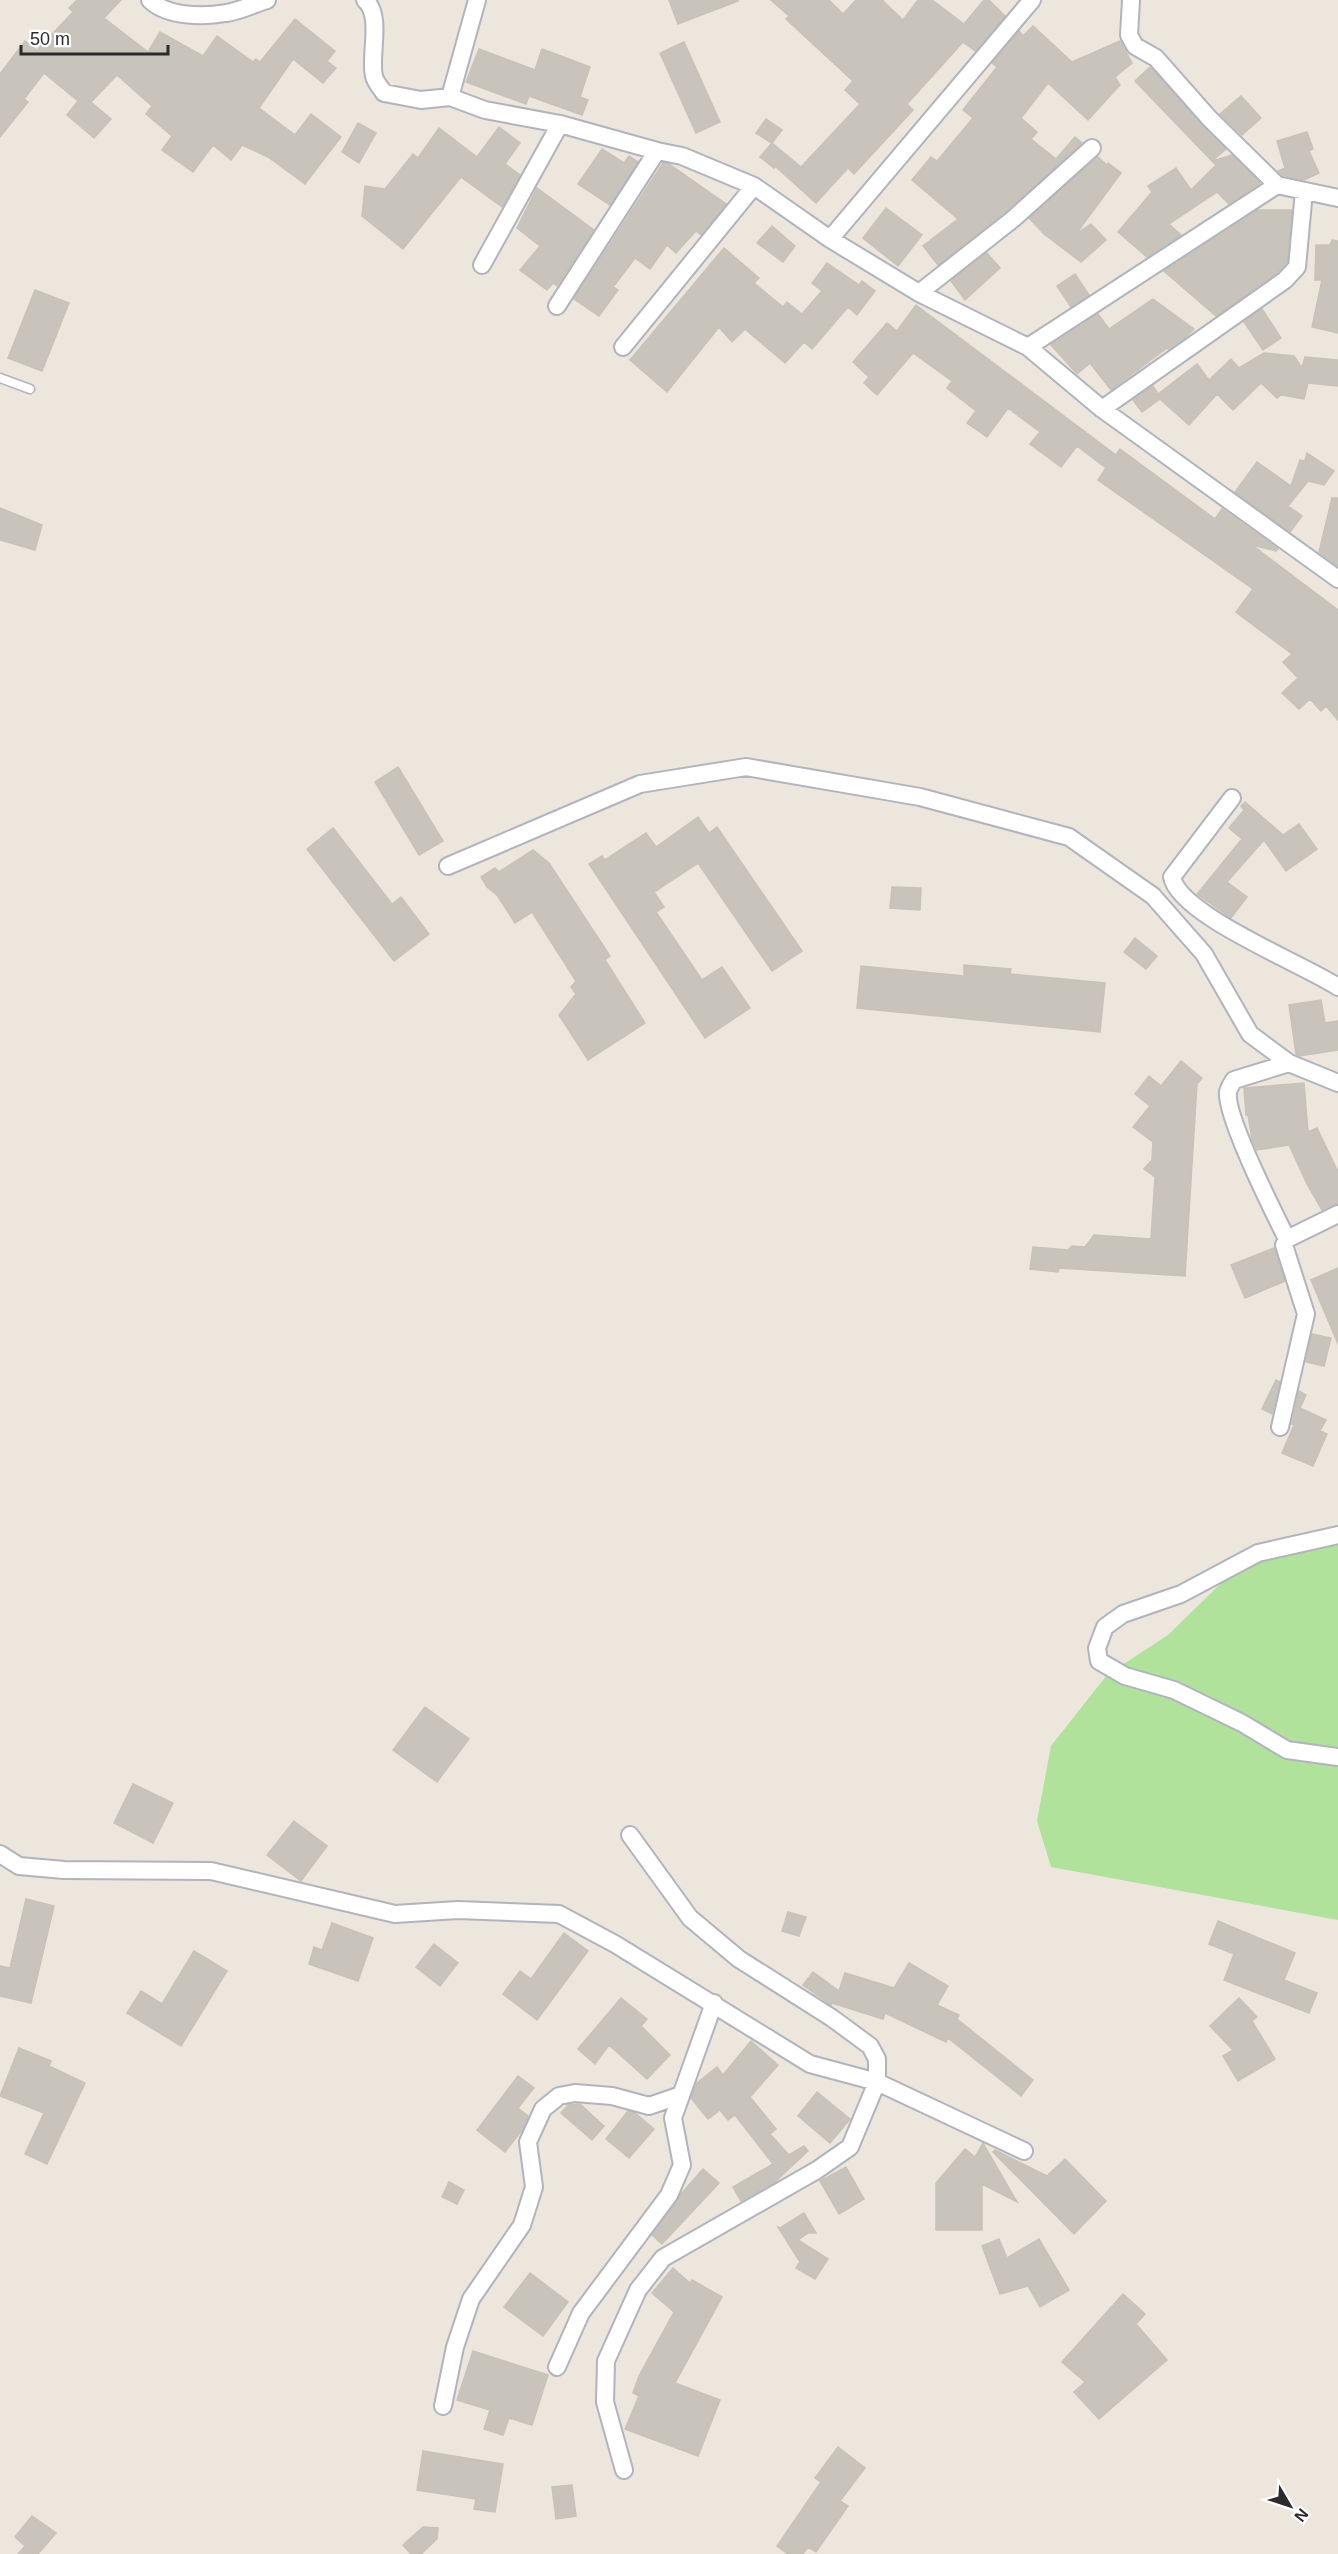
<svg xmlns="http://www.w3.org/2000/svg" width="1338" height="2554" font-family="Helvetica,sans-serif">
	<rect width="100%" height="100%" fill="#ece6dd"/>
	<!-- green -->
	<path fill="#b1e29b" d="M1338,1538V1920L1051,1867L1037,1821L1051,1746L1107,1675L1168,1635L1246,1559Z"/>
	<!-- building -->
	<path fill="#c8c4bb" stroke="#c8c2b7" stroke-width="1.5" d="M77,0H121L104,18L148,52L160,32L203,56L217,36L253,62L256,59L260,62L295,19L335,51L327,61L336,68L323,83L293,59L259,108L295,135L311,114L341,137L305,184L268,157L242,145L231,160L213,145L193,172L162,150L172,136L146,114L152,106L117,75L91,102L111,119L94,138L67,115L78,101L44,73L24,99L28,102L0,137V74L25,41L37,50L73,12L69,8Z
		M669,0H738V1L678,24Z
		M771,0H829L843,14L856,0H882L903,20L918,0H932L964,24L984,0H989L1005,16L975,51L963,42L907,104L913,110L854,174L848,168L816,203L775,166L774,168L760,157L772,143L756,133L766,119L782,130L772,143L801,167L860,104L845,90L853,81L786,19L789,16Z
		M1033,26L1072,62L1120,41L1132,63L1115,77L1120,85L1088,120L1048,83L1021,118L1037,132L1031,139L1056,159L1075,137L1082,143L1006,211L938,265L923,246L958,219L912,180L931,157L937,161L973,118L963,110L997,67L992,63L1019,31L1023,36Z
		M684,42L720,122L696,133L660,53Z
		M479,49L535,70L542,49L590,67L580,97L588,100L582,115L529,96L526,104L466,82Z
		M1150,67L1226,149L1212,161L1135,81Z
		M1241,96L1261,118L1242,135L1220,114Z
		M358,123L376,133L359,163L342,152Z
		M499,127L520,143L505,164L520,175L502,207L461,177L403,249L362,216L365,186L385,189L413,154L418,158L439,128L477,157Z
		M1307,132L1313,149L1309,151L1319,173L1304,180L1282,175L1278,171L1285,168L1277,141Z
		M602,149L624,163L629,156L638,162L610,205L578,184Z
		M1232,155L1260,183L1229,204L1217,192L1169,224L1181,235L1147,257L1118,232L1152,192L1148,186L1176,168L1191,190L1216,165L1212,161Z
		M1098,157L1107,165L1108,163L1121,173L1076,234L1091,224L1106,240L1081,262L1044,234L1029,218Z
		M663,163L669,164L726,204L701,235L696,231L676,253L667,245L650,269L635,258L613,287L618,290L599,316L574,299Z
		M537,188L594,230L557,286L553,283L547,290L520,270L540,246L517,228Z
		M886,208L922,235L898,266L863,238Z
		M1258,210H1292L1287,262L1278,272L1216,316L1164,271Z
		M772,226L795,246L783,262L757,243Z
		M1332,240L1338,241V333L1312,327L1322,280H1315L1316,245H1330Z
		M724,248L759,278L754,283L783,307L787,302L802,314L822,291L812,283L827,263L859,285L862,281L875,291L857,315L848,307L812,349L804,342L785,363L745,329L732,342L719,327L667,392L630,360Z
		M987,253L1000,268L965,300L951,281Z
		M1075,274L1089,295L1071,307L1057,286Z
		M35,290L69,303L42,371L8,358Z
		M1153,299L1194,329L1185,338L1168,349L1167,348L1111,390L1090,363L1077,374L1051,345L1098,314L1109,329Z
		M916,305L1116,455L1120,449L1215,519L1222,509L1278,549L1276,551L1252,545L1338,610V720L1326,706L1321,711L1310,699L1299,709L1282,693L1298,678L1283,662L1292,654L1236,612L1253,589L1098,480L1106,468L1077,446L1061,467L1030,444L1040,432L1008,408L987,437L967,423L976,411L947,388L952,381L913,353L877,395L864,383L869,377L853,362L887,323L897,331Z
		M1262,309L1281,338L1263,350L1244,322Z
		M1264,353L1294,356L1302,368L1305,357L1338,360V386L1308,383L1304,399L1281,395L1277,398L1261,383L1233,410L1217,394L1189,425L1160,399L1142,412L1133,400L1153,386L1158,394L1197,364L1209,380L1231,359L1239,368Z
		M1307,453L1334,471L1324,485L1308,481L1288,506L1302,516L1290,532L1235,492L1257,462L1291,486L1300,460L1305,461Z
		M1332,498H1338V566L1319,552Z
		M0,508L42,525L35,550L0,540Z
		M398,767L443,841L419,855L375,782Z
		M1245,802L1283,835L1299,824L1317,849L1286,871L1264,840L1227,882L1247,897L1231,918L1197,894L1242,839L1229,828L1244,810L1241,806Z
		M698,817L709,833L717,827L802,951L772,971L698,863L654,892L664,907L656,912L702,980L722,967L750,1008L705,1038L589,864L602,856L605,860L646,833L656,847Z
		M333,828L392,904L401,897L429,934L394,961L307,849Z
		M533,850L549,863L610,956L605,960L645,1023L588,1060L559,1015L576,994L571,987L576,981L532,912L515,923L497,895L487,887L481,877L495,868L499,872Z
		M892,887L921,888L920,910L890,908Z
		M1135,938L1157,956L1146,969L1124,952Z
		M964,965L1011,969L1010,974L1105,983L1100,1032L857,1008L861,966L964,976Z
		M1321,1000L1325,1023L1338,1021V1050L1299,1056L1296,1054L1289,1005Z
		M1181,1061L1202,1078L1197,1084L1185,1276L1059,1268L1058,1272L1030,1269L1033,1247L1068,1250L1072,1246L1085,1247L1094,1235L1151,1239L1155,1177L1144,1169L1152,1160L1153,1142L1133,1127L1150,1106L1135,1094L1149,1076L1161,1086Z
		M1304,1083L1308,1132L1317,1128L1338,1172V1204L1322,1210L1307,1184L1289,1145L1257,1150L1252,1139L1248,1115H1246L1244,1088Z
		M1274,1248L1285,1281L1245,1298L1231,1265Z
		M1338,1268V1344L1311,1280Z
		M1312,1334L1331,1338L1324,1366L1306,1362Z
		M1276,1380L1280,1382L1272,1414L1262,1409Z
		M1299,1391L1306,1395L1300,1408L1326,1420L1320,1431L1327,1434L1313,1466L1282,1453L1294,1425L1292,1424Z
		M425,1707L469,1739L437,1782L393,1750Z
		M133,1784L173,1803L153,1843L114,1823Z
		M294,1821L327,1846L301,1881L267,1855Z
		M26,1899L54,1906L31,2003L0,1996V1966L10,1968Z
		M788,1912L806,1917L799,1936L782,1931Z
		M1218,1921L1295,1953L1284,1980L1317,1993L1309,2013L1224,1980L1234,1954L1209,1944Z
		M332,1923L373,1938L358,1981L309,1964L314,1947L322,1950Z
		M564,1933L588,1951L537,2020L503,1994L520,1971L531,1979Z
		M434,1944L458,1963L440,1986L416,1967Z
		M194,1951L227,1971L181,2046L127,2013L141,1991L162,2004Z
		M909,1963L948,1986L937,2005L959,2015L957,2019L1033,2080L1021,2096L948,2038L946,2042L885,2013L883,2019L832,2003L831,2005L803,1985L813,1972L839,1991L845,1973L894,1988Z
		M621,1998L647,2019L641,2026L670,2055L647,2079L609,2045L595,2064L578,2049Z
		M1239,1998L1257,2017L1252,2021L1275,2059L1238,2081L1223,2056L1233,2050L1210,2026Z
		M751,2041L778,2065L750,2097L776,2129L770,2134L789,2155L804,2146L808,2151L775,2182L741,2201L733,2187L773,2164L735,2115L728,2120L720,2110L708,2119L691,2098L697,2083L717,2067L723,2075Z
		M19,2048L51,2061L49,2066L85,2083L47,2164L25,2154L44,2113L0,2096Z
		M518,2076L534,2088L518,2108L528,2116L522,2130L505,2152L477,2130Z
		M817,2092L850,2119L830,2143L798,2116Z
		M580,2104L604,2126L592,2140L561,2113L568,2105Z
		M628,2111L635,2113L654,2129L629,2158L606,2139Z
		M983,2143L1017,2202L982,2184V2230H936V2183L965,2149L975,2157Z
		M995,2150L1047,2176L1065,2159L1106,2201L1074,2234L993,2152Z
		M846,2167L864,2199L839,2214L820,2181Z
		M703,2169L719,2183L662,2244L652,2235L681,2194Z
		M449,2182L464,2190L457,2204L442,2197Z
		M804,2213L816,2233H808L798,2240L828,2259L815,2279L796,2268L800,2262L778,2227L780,2228Z
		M999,2239L1007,2258L1039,2239L1069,2290L1040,2307L1028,2286L1000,2294L982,2246Z
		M673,2268L690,2283L692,2280L722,2297L675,2383L720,2400L698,2456L625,2429L639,2396L633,2393L639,2376L674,2312L652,2293Z
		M530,2273L568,2302L543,2336L504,2307Z
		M1123,2294L1145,2314L1136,2324L1167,2360L1099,2419L1074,2392L1085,2382L1062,2362Z
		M473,2351L548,2375L532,2425L509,2418L503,2435L484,2429L490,2410L457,2400Z
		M838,2447L865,2468L840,2501L848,2506L816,2552L808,2547L803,2554H788L777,2546L821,2482L815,2478Z
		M423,2451L503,2464L495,2512L474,2509L476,2499L417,2490Z
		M572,2485L576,2516L556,2519L552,2487Z
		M32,2516L56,2533L38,2554H18L25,2546L15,2537Z
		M423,2527L438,2528L437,2539L421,2554H411L403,2545Z"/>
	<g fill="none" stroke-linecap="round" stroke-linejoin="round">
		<!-- service casing -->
		<g stroke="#b1b3be" stroke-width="11">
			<path id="service" d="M0,378L30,389"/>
		</g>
		<!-- minor casing -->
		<g stroke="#b1b3be" stroke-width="20">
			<path id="minor" d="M150,0C167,17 204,17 226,13C240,11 254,4 267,0
				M365,0C383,16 369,56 374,76C375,82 381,88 384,93L421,100L450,97L485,110L560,124L657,151L682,156L754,186L830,239L919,293L1028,347L1102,409L1338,579
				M1131,0L1129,35L1135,46L1156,58L1209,118L1277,185L1338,198
				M450,97L477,0
				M830,239L1032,0
				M482,265L560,124
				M919,293L1013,219L1092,148
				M557,306L657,151
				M623,347L754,186
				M1028,347L1277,185
				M1102,409L1285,280L1297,267L1304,191
				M1232,798L1172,877C1179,915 1303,964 1338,987
				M448,866L640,784L746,767L920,797L1069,837L1153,896L1204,954L1250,1034L1289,1063L1338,1083
				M1287,1239C1274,1213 1225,1116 1228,1092C1229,1088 1232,1083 1234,1080L1289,1063
				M1280,1427L1306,1314L1284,1245L1287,1239L1338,1214
				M1338,1535L1258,1553L1181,1594L1123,1614L1105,1627L1097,1648L1099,1661L1125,1676L1174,1690L1242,1723L1287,1750L1338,1757
				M0,1854L19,1866L64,1870L211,1871L395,1914L458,1910L559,1914L615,1944L810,2064L877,2082L1024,2151
				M557,2367L581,2313L669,2195L682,2165L673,2118L714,2003
				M443,2406L455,2347L471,2299L522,2225L534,2187L528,2142L543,2109L559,2096L575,2093L612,2096L649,2106L681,2095
				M624,2470L605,2402L606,2361L638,2290L663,2258L817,2170L850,2147L877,2082V2059L870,2046L832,2018L739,1959L690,1918L630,1835"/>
		</g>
		<!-- service -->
		<use href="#service" stroke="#fff" stroke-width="8"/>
		<!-- minor -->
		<use href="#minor" stroke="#fff" stroke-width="16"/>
	</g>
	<!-- north arrow -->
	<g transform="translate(1290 2506) rotate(129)" stroke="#ffffff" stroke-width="4.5" paint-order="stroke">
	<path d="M0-4.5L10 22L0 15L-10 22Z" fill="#2b2b2b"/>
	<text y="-9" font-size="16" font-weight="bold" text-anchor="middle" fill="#2b2b2b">N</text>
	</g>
	<!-- scale -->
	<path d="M21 45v9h147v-9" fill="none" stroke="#2b2b2b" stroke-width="3"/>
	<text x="30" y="45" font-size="18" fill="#2b2b2b" stroke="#ffffff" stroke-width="4.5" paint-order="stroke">50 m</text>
</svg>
